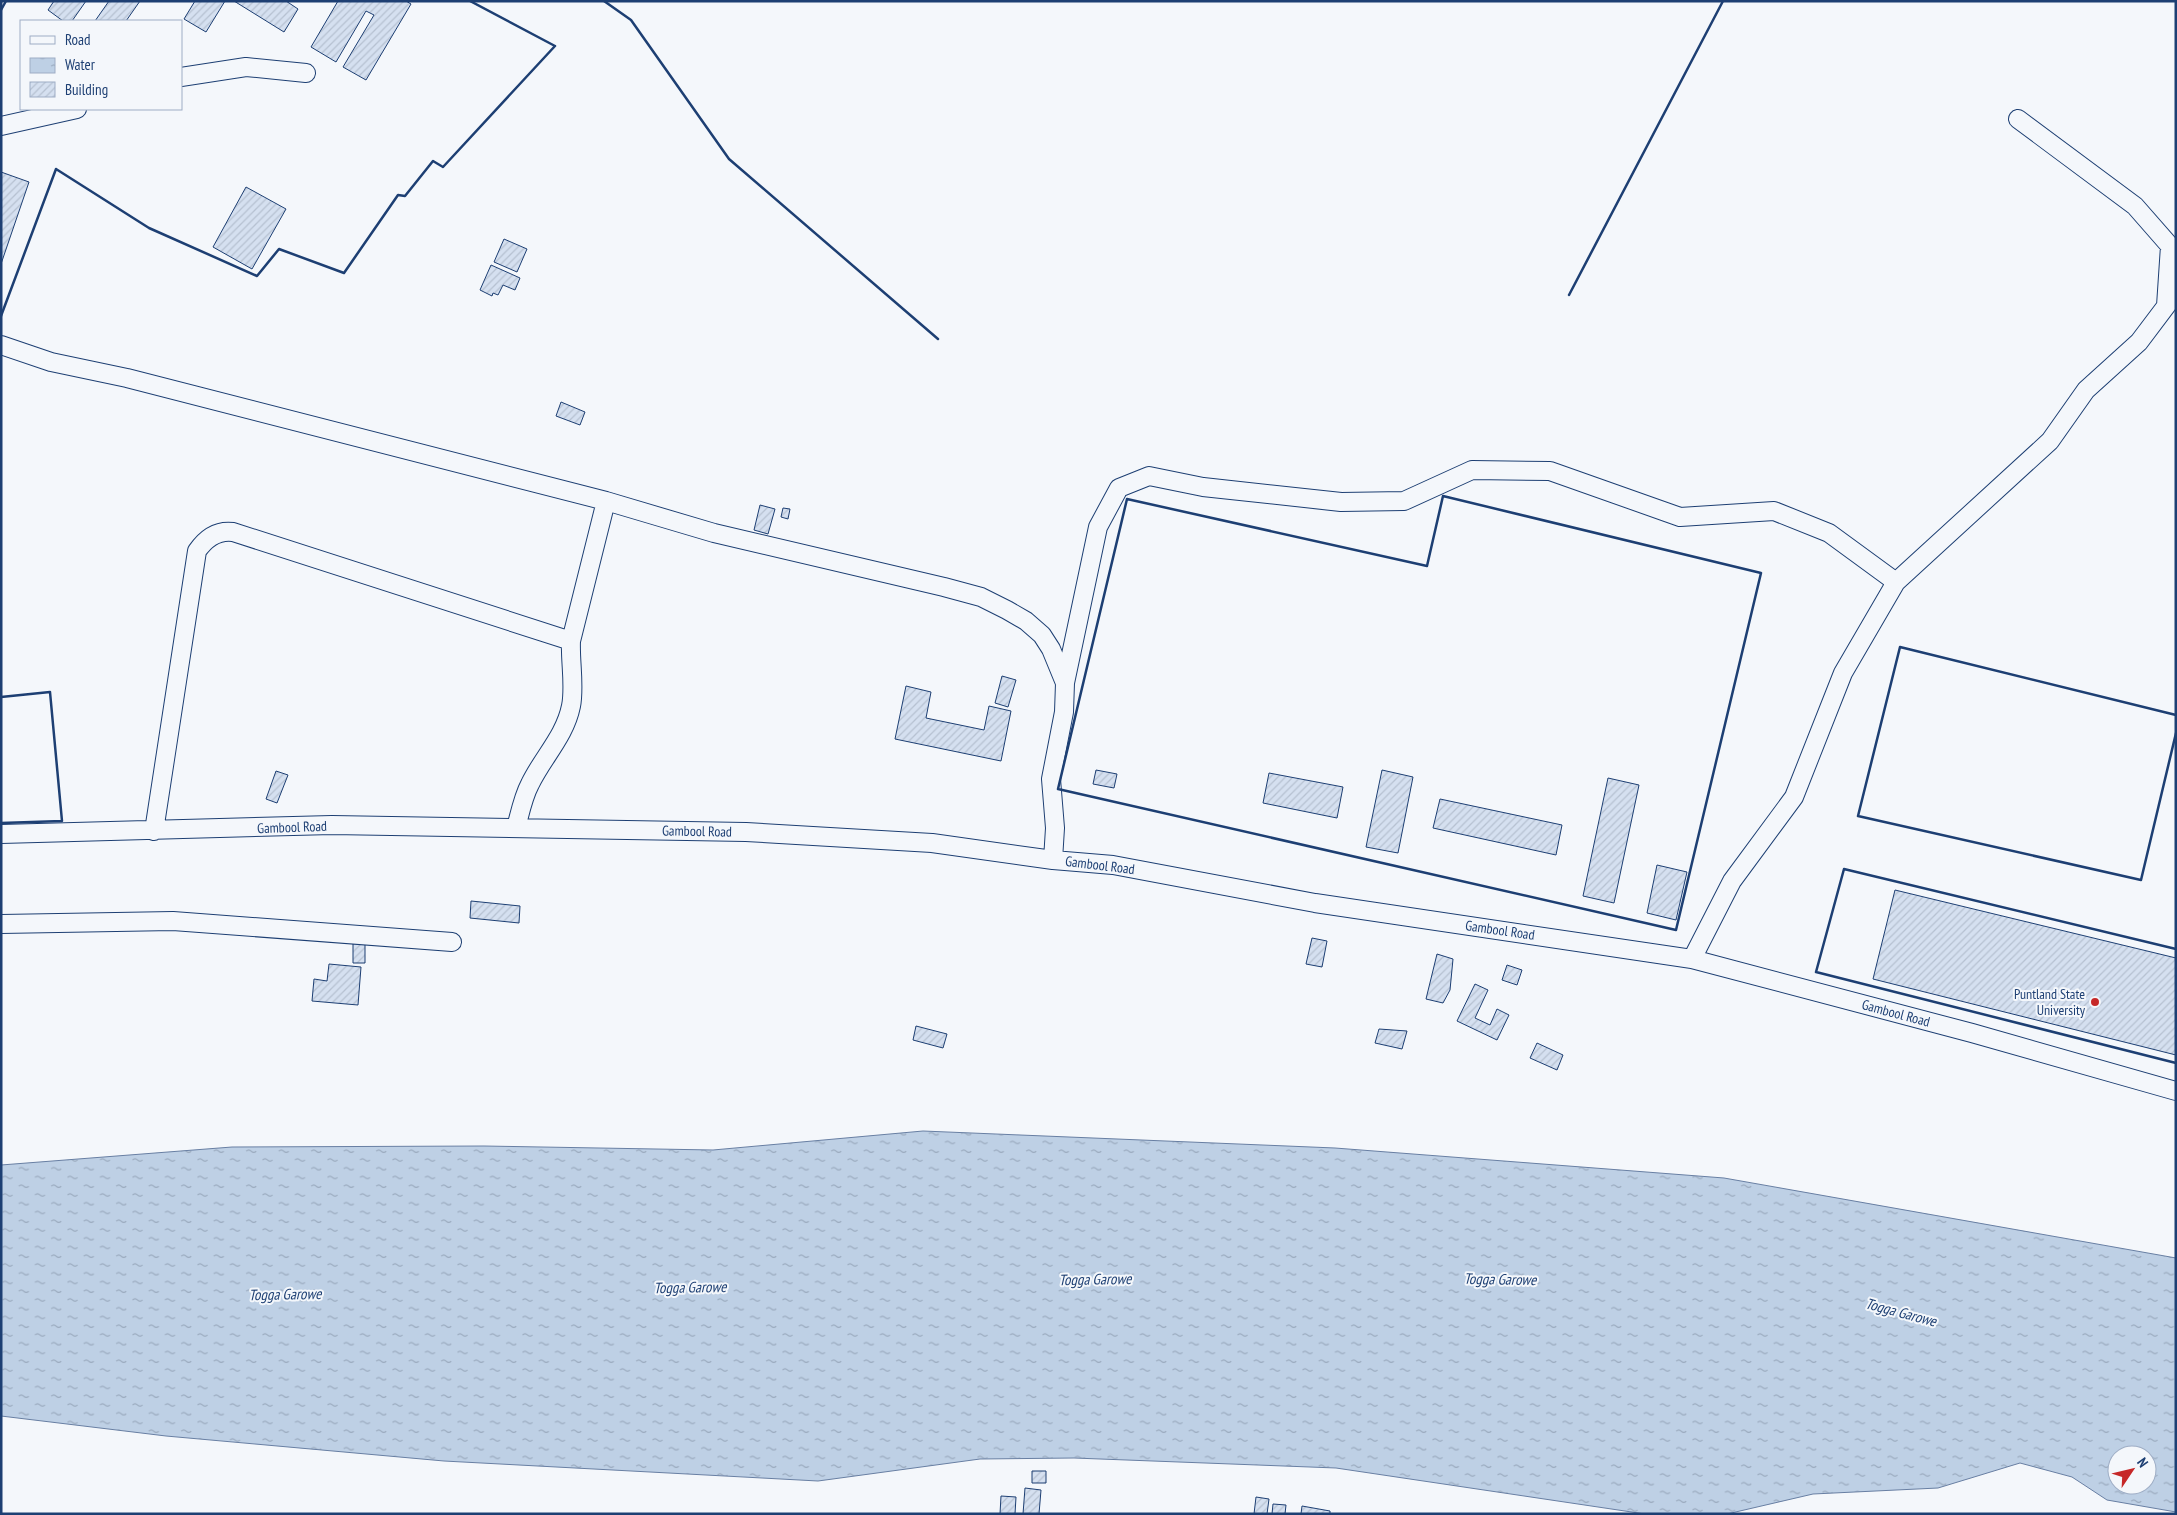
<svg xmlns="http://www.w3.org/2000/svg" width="2177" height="1515" font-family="'PT Sans Narrow',sans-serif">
	<defs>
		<pattern id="water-ripples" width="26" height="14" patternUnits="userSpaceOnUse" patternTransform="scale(1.25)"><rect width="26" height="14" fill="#bed0e5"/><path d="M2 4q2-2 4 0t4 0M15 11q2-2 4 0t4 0" fill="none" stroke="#9aaabe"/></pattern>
		<pattern id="building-hatch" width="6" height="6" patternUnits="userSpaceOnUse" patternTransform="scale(1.25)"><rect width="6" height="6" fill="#d5e0f0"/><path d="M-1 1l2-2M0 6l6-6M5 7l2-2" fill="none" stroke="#b6c1d1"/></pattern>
	</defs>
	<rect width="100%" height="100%" fill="#f4f7fb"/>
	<!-- water -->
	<path fill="url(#water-ripples)" stroke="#687fa3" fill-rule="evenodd" d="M923,1131L1335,1148L1724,1178L2176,1258V1512L2107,1500L2072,1477L2020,1463L1938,1488L1813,1494L1727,1514H1645L1336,1468L1074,1458L980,1459L818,1481L444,1461L166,1436L1,1416V1165L232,1147L484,1146L713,1150ZM2117,1455H2147V1485H2117Z"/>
	<!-- building -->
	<path fill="url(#building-hatch)" stroke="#1d3f73" d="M54,1H86L72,21H63L48,10Z
		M109,1H140L126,21H95Z
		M195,1H225L206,32L184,19Z
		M234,1H286L298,9L284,32Z
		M338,1H406L411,4L366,80L343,67L374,15L366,11L336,62L311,47Z
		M1,172L29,182L1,264Z
		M246,187L286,209L252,269L213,247Z
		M504,239L527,249L517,272L494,262Z
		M491,265L520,278L515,290L503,285L498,295L493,293L492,296L480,290Z
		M561,402L585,412L580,425L556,416Z
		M760,505L775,509L768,534L754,530Z
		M783,508L790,509L788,519L781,517Z
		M1002,676L1016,680L1008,707L995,703Z
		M906,686L931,692L926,718L984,730L989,706L1011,711L1001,761L895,739Z
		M1096,770L1117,774L1114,788L1093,784Z
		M1382,770L1413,777L1398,853L1366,847Z
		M276,771L288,775L277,803L266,799Z
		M1269,773L1343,787L1337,818L1263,803Z
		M1608,778L1639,785L1614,903L1583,896Z
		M1440,799L1562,825L1556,855L1433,828Z
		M1657,865L1687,872L1676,920L1647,913Z
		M1895,890L2176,958V1055L1873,979Z
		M471,901L520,906L519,923L470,918Z
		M1312,938L1327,941L1322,967L1306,964Z
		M353,943H365V963H353Z
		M1437,954L1453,959L1450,990L1443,1003L1426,999Z
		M329,964L361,967L358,1005L312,1001L314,979L327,981Z
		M1507,965L1522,970L1517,985L1502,980Z
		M1475,984L1488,990L1475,1018L1490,1025L1497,1009L1509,1015L1497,1040L1457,1021Z
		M916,1026L947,1034L943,1048L913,1040Z
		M1379,1029L1407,1031L1402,1049L1375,1043Z
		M1537,1043L1563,1055L1557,1070L1530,1058Z
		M1032,1471H1046V1483H1032Z
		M1025,1488L1041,1490L1039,1514H1023Z
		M1001,1496L1016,1497L1015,1514H1000Z
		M1256,1497L1269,1499L1267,1514H1254Z
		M1273,1504L1286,1505L1285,1514H1272Z
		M1302,1506L1330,1511V1514H1301Z"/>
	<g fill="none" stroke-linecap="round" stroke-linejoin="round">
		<!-- minor casing -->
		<g stroke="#1d3f73" stroke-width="20">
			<path id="minor" d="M181,77L246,67L306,73
				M2018,119L2135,206L2170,246L2166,306
				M1,126L77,109
				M1,345L51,362L127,378L606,501L714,533L944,587L981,597L1007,610L1026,621L1042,635L1051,649L1065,683L1064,712L1051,779L1055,828L1053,860
				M1065,683L1098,527L1119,488L1149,476L1203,487L1341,502L1404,501L1472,470L1550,471L1680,517L1774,511L1829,533L1896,582
				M516,828C520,813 523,797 530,784C543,757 565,736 571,706C575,686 570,662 571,641L606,501
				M154,831L197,551C206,538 217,530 233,532L571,641
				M1,834L332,825L746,832L932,843L1053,860L1113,865L1315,903L1692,959L1972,1033L2176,1091
				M1,924L173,921L452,942
				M1692,959L1732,881L1794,797L1843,673L1896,582L2050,441L2086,390L2139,342L2176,293"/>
		</g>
		<!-- minor -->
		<use href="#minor" stroke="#f4f7fb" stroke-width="18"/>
		<!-- wall -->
		<path stroke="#1d3f73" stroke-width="2.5" d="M604,1L631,20L729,159L938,339
			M1,10L6,1
			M1569,295L1723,1
			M1,316L56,169L149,228L257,276L279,249L344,273L398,195L405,196L433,161L443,167L555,46L470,1
			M1443,496L1761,573L1676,930L1058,789L1127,499L1427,566Z
			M1,697L50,692L62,821L1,823
			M2176,715L1900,647L1858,816L2141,880L2176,733
			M2176,949L1844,869L1816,972L2176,1063"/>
	</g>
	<!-- markers -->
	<circle fill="#c62828" stroke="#f4f7fb" stroke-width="2" cx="2095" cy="1002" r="5"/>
	<g text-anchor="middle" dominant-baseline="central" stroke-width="4" stroke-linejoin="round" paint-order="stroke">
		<!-- street labels -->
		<g font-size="14" fill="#1d3f73" stroke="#f4f7fb">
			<text transform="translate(292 827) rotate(-2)">Gambool Road</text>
			<text transform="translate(697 831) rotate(1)">Gambool Road</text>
			<text transform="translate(1100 865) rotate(7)">Gambool Road</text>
			<text transform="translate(1500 930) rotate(8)">Gambool Road</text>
			<text transform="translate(1896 1013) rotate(15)">Gambool Road</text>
		</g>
		<!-- poi labels -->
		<g font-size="14" fill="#1d3f73" stroke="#f4f7fb" text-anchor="end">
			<text x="2085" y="994">Puntland State<tspan x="2085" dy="16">University</tspan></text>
		</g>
		<!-- water labels -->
		<g font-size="15" font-style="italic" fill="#1d3f73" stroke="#f4f7fb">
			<text transform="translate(1095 1279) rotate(-1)">Togga Garowe</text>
			<text transform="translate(1500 1279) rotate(1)">Togga Garowe</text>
			<text transform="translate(690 1287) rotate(-1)">Togga Garowe</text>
			<text transform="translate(285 1294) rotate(-1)">Togga Garowe</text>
			<text transform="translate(1901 1312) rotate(15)">Togga Garowe</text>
		</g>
	</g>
	<!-- border -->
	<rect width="2177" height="1515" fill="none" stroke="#1d3f73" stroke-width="5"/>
	<!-- legend -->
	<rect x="20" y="20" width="162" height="90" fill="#f4f7fb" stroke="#9eadc5"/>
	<rect x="30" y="36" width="25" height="8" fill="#f4f7fb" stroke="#9eadc5"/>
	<text x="65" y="45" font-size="15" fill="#1d3f73">Road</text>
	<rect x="30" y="58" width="25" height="15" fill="url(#water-ripples)" stroke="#9eadc5"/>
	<text x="65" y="70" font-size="15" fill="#1d3f73">Water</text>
	<rect x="30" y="82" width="25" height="15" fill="url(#building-hatch)" stroke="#9eadc5"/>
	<text x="65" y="95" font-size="15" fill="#1d3f73">Building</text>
	<!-- north arrow -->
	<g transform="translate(2132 1470) rotate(55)"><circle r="24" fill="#f4f7fb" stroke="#9eadc5"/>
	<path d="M0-4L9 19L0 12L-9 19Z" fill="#c62828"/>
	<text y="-8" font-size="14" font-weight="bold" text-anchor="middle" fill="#1d3f73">N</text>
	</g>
</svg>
